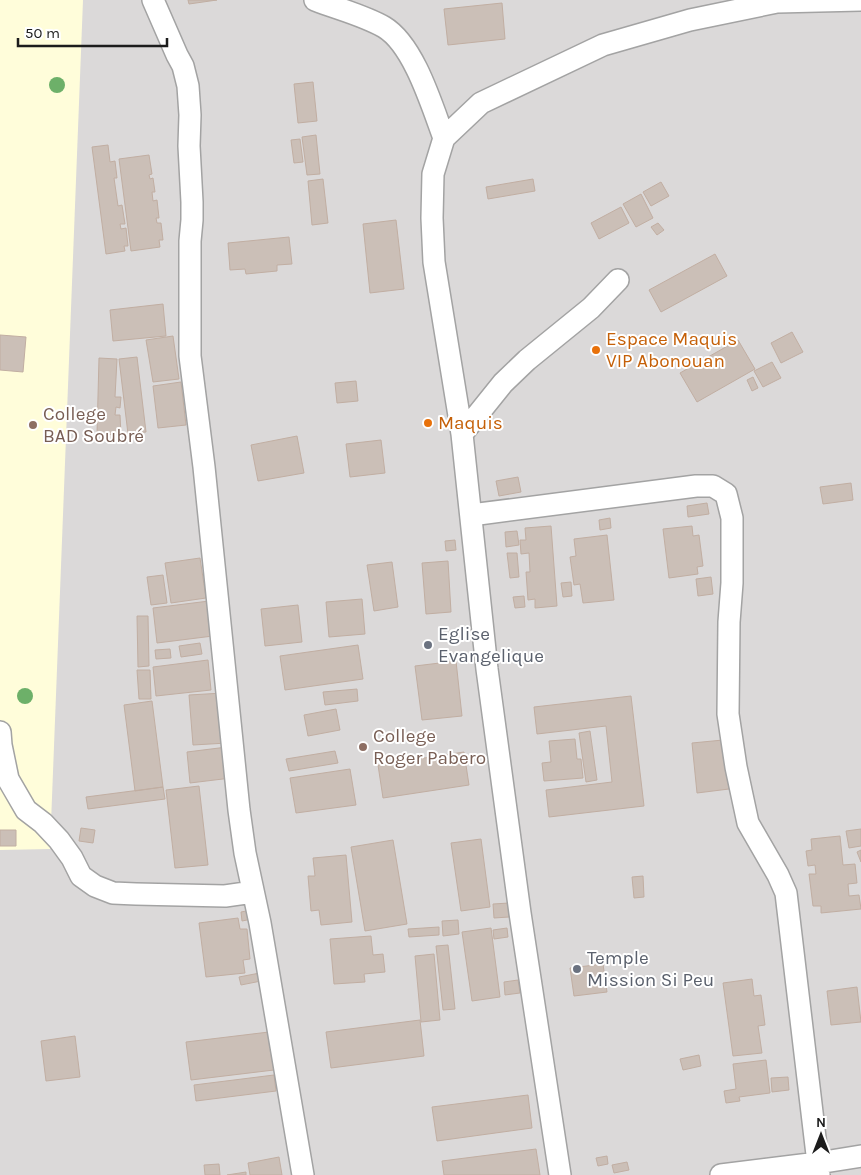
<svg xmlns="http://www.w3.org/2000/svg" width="861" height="1175" font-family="Karla,sans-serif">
	<rect width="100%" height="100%" fill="#efe9e1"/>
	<!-- residential -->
	<path fill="#dbd9d9" d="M0,0H861V1175H0Z"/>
	<!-- education -->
	<path fill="#fffdda" d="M0,0H83L50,849L0,850Z"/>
	<!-- building -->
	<path fill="#cbbfb7" stroke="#c1aea2" d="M188,0H217L189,4Z
		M502,3L505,39L448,45L444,9Z
		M313,82L317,121L298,123L294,84Z
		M316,135L320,174L307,175L302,137Z
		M300,139L303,162L294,163L291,140Z
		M108,145L110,162L115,161L117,178H114L118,206L122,205L125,224H120L121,229L126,228L128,246H124L125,251L106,254L92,147Z
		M149,155L152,174L149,175L150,179L153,178L155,192H152L153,201L157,200L159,218H156L157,223H161L163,240H159L160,247L131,251L119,159Z
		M323,179L328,223L312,225L308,181Z
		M533,179L535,191L488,199L486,187Z
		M661,182L669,196L651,206L643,192Z
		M641,194L653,218L636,227L623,204Z
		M621,207L629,223L599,239L591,223Z
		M396,220L404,289L370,293L363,224Z
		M658,223L664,230L657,235L651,227Z
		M289,237L292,264L277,265V271L246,274L245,269L230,270L228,243Z
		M715,254L727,276L661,312L649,290Z
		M163,304L166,336L113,341L110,310Z
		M792,332L803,352L781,363L771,343Z
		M0,335L26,337L23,372L0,370Z
		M173,336L179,379L153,382L146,340Z
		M738,340L755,369L697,402L680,373Z
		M137,357L146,432L128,434L119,359Z
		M99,358L117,359L115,397H121L120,408L116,407L115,415H120L121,435L97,434Z
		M772,362L781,378L763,387L754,371Z
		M753,377L758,388L752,391L747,380Z
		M356,381L358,401L337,403L335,383Z
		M181,382L186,425L158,428L153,386Z
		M297,436L304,473L258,481L251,445Z
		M381,440L385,473L350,477L346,444Z
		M518,477L521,492L499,496L496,481Z
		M851,483L853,500L823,504L820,487Z
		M707,503L709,514L688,517L687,506Z
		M610,518L611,528L600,530L599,520Z
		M551,526L557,606L535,608V599L528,600L526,572H530L529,553L521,554L520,540H526L525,528Z
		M692,526L693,536L699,535L703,566L697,567L698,574L669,578L663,529Z
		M517,531L519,545L506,547L505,532Z
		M607,535L614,600L583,603L580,584L574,585L570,557L576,556L574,539Z
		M455,540L456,550L446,551L445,541Z
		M507,553H517L519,577L510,578Z
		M200,558L206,598L171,603L165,563Z
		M448,561L451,612L426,614L422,563Z
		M392,562L398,607L374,611L367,565Z
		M163,575L167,603L151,605L147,577Z
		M711,577L713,594L698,596L696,579Z
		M571,582L572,596L563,597L561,583Z
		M524,596L525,607L515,608L513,597Z
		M362,599L365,634L329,637L326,602Z
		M209,601L213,636L157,643L153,608Z
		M298,605L302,642L265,646L261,609Z
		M137,616H148L149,666L138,667Z
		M200,643L202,654L181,657L179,646Z
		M358,645L363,679L285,690L280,656Z
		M170,649L171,658L156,659L155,650Z
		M208,660L211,690L156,696L153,667Z
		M456,661L462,716L422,720L415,666Z
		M137,670H150L151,699H139Z
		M357,689L358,701L325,705L323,692Z
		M223,693L227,743L193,745L189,695Z
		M631,696L644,806L549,817L546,790L612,782L606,726L537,734L534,707Z
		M152,701L163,787L135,791L124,705Z
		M336,709L340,730L308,736L304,715Z
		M590,731L597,780L586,782L579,733Z
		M575,739L577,759H581L583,778L544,781L542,763L551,762L549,741Z
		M723,740L729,789L697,793L692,743Z
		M227,747L231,778L190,783L187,752Z
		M335,751L338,763L289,771L286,759Z
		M464,752L469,785L383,798L378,765Z
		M350,769L356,805L296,813L290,778Z
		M199,786L208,865L175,868L166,790Z
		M163,787L165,799L88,809L86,797Z
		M81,828L95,830L93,843L79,841Z
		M861,829V846L849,848L846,831Z
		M0,830H16V846H0Z
		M840,836L843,865L855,864L857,883L848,884L849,896L859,895L861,909L821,913V906H813L809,874H816L815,865L808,866L806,851L812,850L811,839Z
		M481,839L490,907L461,911L451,843Z
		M393,840L407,924L365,931L351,847Z
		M861,850V862L857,852Z
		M346,855L352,922L321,925L319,910L311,911L308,876H315L313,858Z
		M643,876L644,897L634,898L632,877Z
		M509,903V917L494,918L493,904Z
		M256,909L257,918L242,921L241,912Z
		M238,918L240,929H247L250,959L243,960L245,973L206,977L199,923Z
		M458,920L459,934L443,936L442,921Z
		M439,927V935L409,937L408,929Z
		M491,928L500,997L472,1001L462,932Z
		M507,928L508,937L494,939L493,930Z
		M371,936L373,955L383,954L385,972L364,974L365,982L334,984L330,939Z
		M448,945L455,1009L443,1010L436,946Z
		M434,954L440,1020L421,1022L415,956Z
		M603,964L607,992L574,996L570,968Z
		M265,972L266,980L241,985L239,977Z
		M752,979L754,996L761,995L765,1025L758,1026L762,1053L733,1056L723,983Z
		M518,980L520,993L505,995L504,982Z
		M857,987L861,1022L831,1025L827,991Z
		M420,1020L424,1056L331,1068L326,1032Z
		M269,1032L274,1070L191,1080L186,1042Z
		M75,1036L80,1077L46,1081L41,1041Z
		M699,1055L701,1066L683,1070L680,1059Z
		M766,1060L770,1093L739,1097L740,1101L726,1103L724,1091L736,1089L733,1064Z
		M274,1075L276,1091L196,1101L194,1085Z
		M788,1077L789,1090L772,1092L771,1078Z
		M528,1095L532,1128L437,1141L432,1107Z
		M536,1149L540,1175H444L442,1161Z
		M607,1156L608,1164L598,1166L596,1158Z
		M279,1157L282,1175H250L248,1163Z
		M627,1162L629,1170L614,1173L612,1165Z
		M219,1164L220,1175H205L204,1165Z
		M246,1172V1175H227Z"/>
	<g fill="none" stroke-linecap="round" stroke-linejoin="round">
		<!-- minor casing -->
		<g stroke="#a3a3a3" stroke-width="24">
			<path id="minor" d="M153,0L177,55L183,66L188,86L190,115L189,146L192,202V220L190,241V356L204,467L239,810L245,853L260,923L303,1175
				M315,0C338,9 363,15 384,27C414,45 432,106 444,138
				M462,434L503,383L527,360L591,308L618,280
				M471,515L696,486H713L726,494L732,518V583L729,622L728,714L736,767L748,823L778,875L786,893L818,1163L721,1175
				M0,732L1,745L8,779L26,810L43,823L59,840L72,858L81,876L95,886L113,893L136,894L225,896L253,892
				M560,1175L520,913L487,669L462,434L434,262L432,218L433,174L444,138L481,103L603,45L690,20L777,2L861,0
				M819,1175L818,1163L861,1156"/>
		</g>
		<!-- minor -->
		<use href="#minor" stroke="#fff" stroke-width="21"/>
	</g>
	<!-- trees -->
	<g fill="#6db069">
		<circle cx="57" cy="85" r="8"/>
		<circle cx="25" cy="696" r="8"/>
	</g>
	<!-- markers -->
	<g fill="#e8710a" stroke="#fff" stroke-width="2">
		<circle cx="596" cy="350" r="5"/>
		<circle cx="428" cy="423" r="5"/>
	</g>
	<g fill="#8d6e63" stroke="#fff" stroke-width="2">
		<circle cx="33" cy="425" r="5"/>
		<circle cx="363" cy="747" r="5"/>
	</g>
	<g fill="#6b7280" stroke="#fff" stroke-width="2">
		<circle cx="428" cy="645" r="5"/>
		<circle cx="577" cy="969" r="5"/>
	</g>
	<g text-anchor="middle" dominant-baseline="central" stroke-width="4" stroke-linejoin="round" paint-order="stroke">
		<!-- food labels -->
		<g font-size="19" fill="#c56008" stroke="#fff" text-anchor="start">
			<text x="606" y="339">Espace Maquis<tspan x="606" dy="22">VIP Abonouan</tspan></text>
			<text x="438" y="423">Maquis</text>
		</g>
		<!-- education labels -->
		<g font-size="19" fill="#785e54" stroke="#fff" text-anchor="start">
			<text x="43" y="414">College<tspan x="43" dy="22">BAD Soubré</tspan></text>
			<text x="373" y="736">College<tspan x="373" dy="22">Roger Pabero</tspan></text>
		</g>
		<!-- worship labels -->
		<g font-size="19" fill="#5b616d" stroke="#fff" text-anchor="start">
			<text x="438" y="634">Eglise<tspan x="438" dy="22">Evangelique</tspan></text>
			<text x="587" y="958">Temple<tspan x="587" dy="22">Mission Si Peu</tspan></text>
		</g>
	</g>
	<!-- north arrow -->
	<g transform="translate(821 1135)" stroke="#ffffff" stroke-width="4" paint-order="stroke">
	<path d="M0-4L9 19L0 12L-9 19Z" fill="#1c1c1c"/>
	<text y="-8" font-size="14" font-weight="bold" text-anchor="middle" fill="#1c1c1c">N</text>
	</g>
	<!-- scale -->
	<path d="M18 38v8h149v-8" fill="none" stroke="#1c1c1c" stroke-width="2.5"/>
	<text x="25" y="38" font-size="15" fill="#1c1c1c" stroke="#ffffff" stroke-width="4" paint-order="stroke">50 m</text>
</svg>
